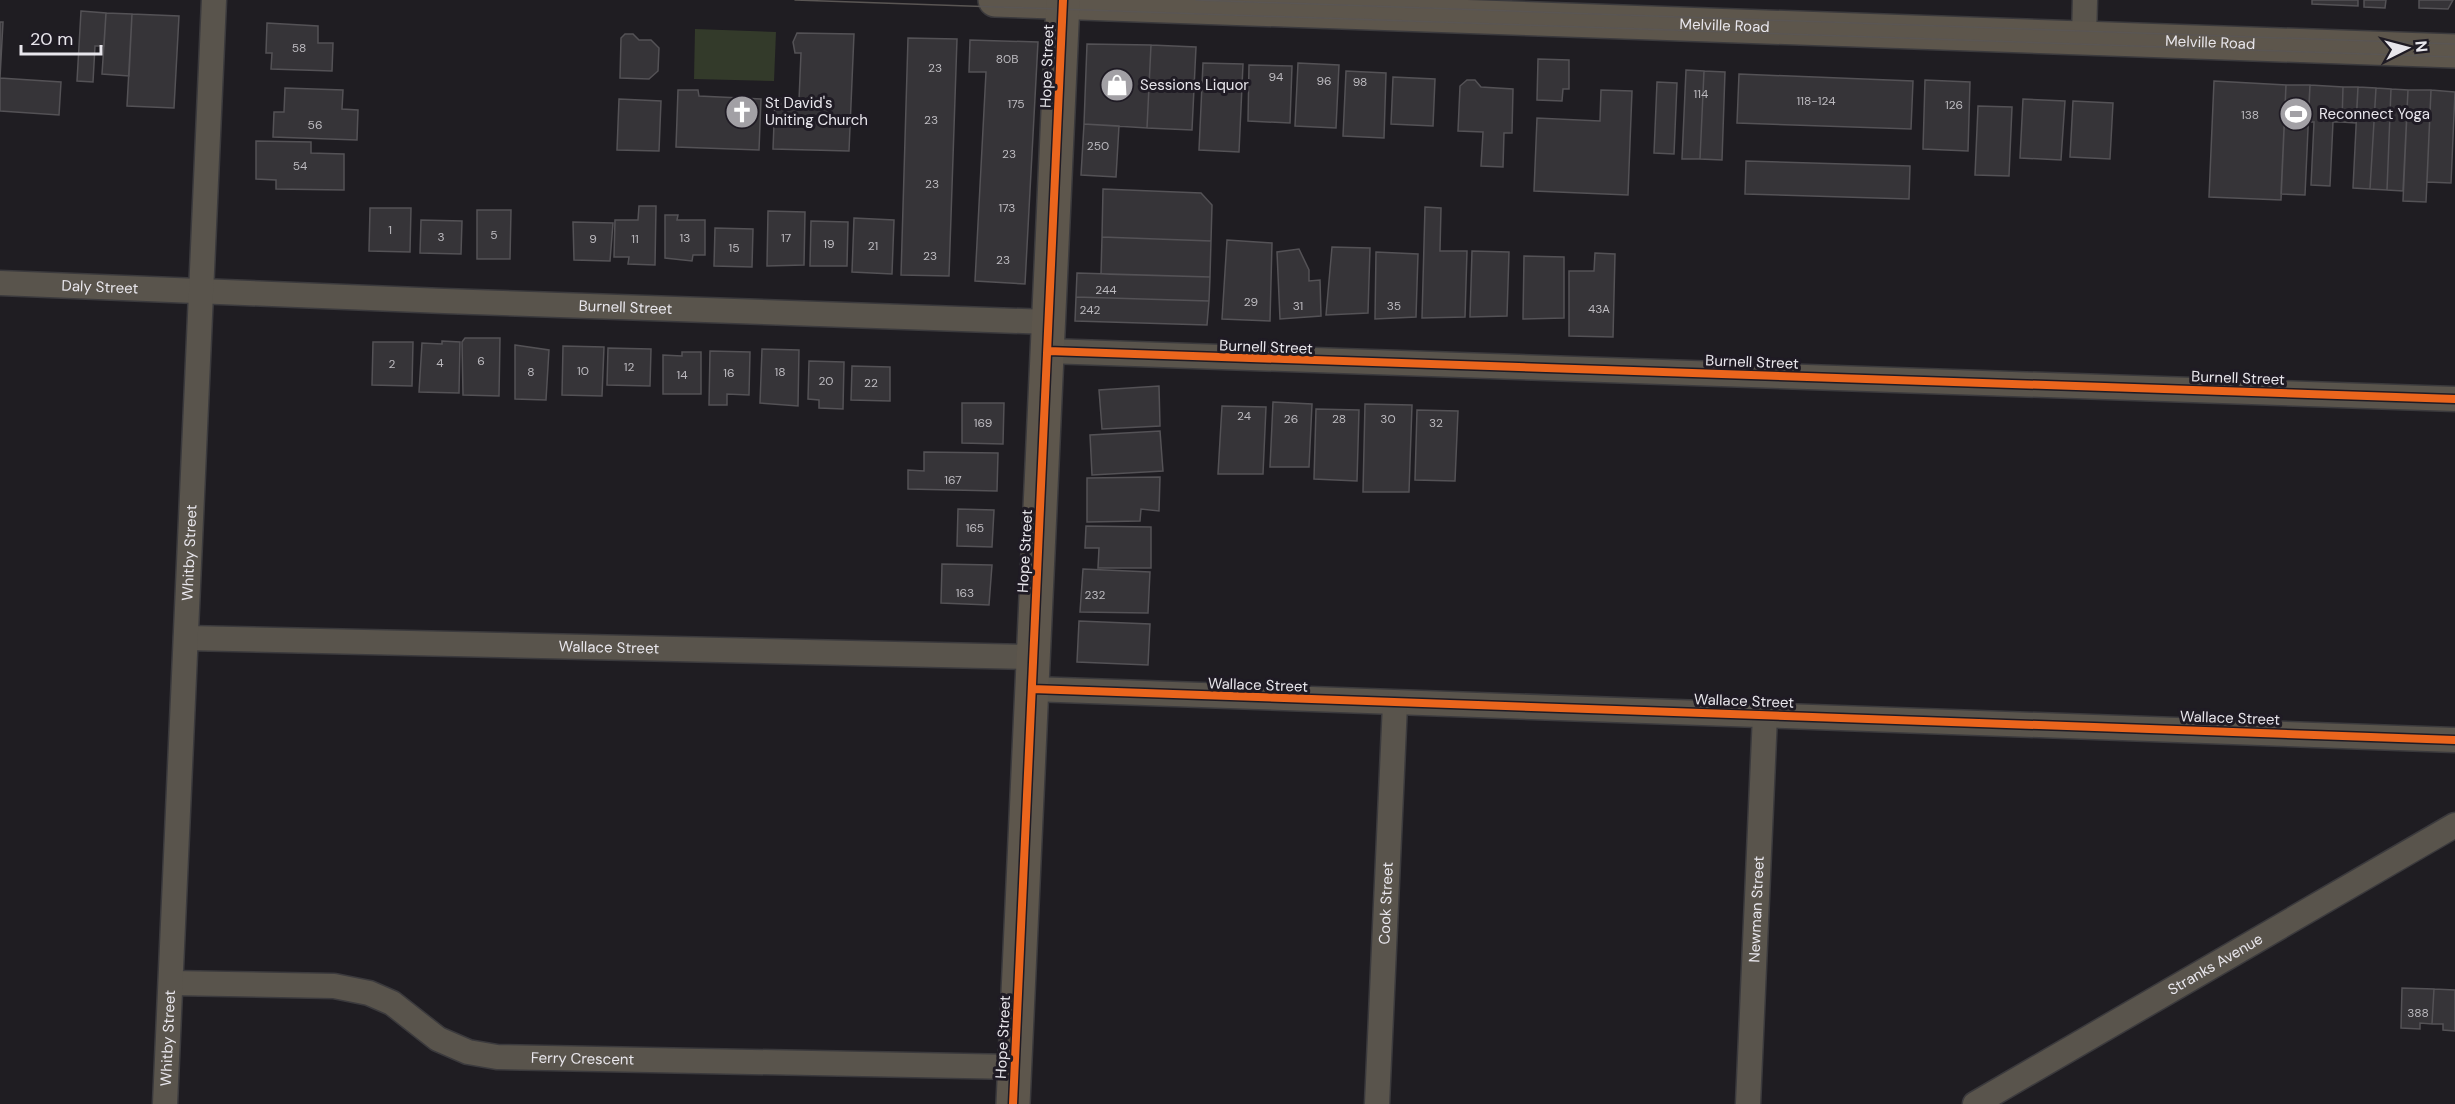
<svg xmlns="http://www.w3.org/2000/svg" width="2455" height="1104" font-family="'DM Sans',sans-serif">
	<rect width="100%" height="100%" fill="#1f1d22"/>
	<!-- green -->
	<path fill="#333a2a" d="M695,29L776,32L774,81L694,79Z"/>
	<!-- building -->
	<path fill="#363438" stroke="#545256" stroke-width="1.5" d="M2312,0H2358V6L2312,4Z
		M2364,0H2386L2385,8L2364,7Z
		M2419,0H2453L2448,9L2419,8Z
		M81,11L106,13L104,46H95L93,82L77,81Z
		M106,13L132,14L129,76L102,74Z
		M132,14L179,16L174,108L127,106Z
		M0,22H3L0,78L61,82L59,115L0,111Z
		M267,23L318,26V43H333L332,71L271,69L272,53H266Z
		M797,33L854,34L849,151L773,149L775,98L799,100L801,53H795L793,42Z
		M625,34H633L639,40H651L659,48L658,71L649,79L620,78L621,38Z
		M908,38L957,39L949,276L901,275Z
		M970,40L1038,42L1025,284L975,281L986,72H969Z
		M1087,44L1151,45L1147,128L1084,124Z
		M1151,45L1196,47L1192,130L1147,128Z
		M1538,59L1569,60V89H1563L1562,101L1537,100Z
		M1203,63L1243,64L1239,152L1199,150Z
		M1298,63L1339,65L1336,128L1295,126Z
		M1249,65L1292,66L1290,123L1248,121Z
		M1686,70L1704,71L1700,159H1682Z
		M1346,71L1386,73L1384,138L1343,136Z
		M1704,71L1725,72L1722,160L1700,159Z
		M1739,74L1913,81L1911,129L1737,123Z
		M1393,77L1435,79L1433,126L1391,124Z
		M1467,80H1475L1481,87L1513,89L1512,133H1504L1503,167L1481,166L1483,132L1458,131L1460,86Z
		M1925,80L1970,82L1968,151L1923,149Z
		M2214,81L2286,85L2281,200L2209,197Z
		M1657,82L1677,83L1674,154L1654,153Z
		M2286,85H2310L2305,195L2281,194Z
		M2310,85L2343,87L2342,122H2333L2330,186L2311,185L2314,122H2308Z
		M2343,87H2358L2356,123L2342,122Z
		M2358,87L2376,88L2370,189L2353,188Z
		M285,88L343,90L342,109L358,110L357,140L273,137L274,112H284Z
		M2376,88L2391,89L2387,190L2370,189Z
		M2391,89L2408,90L2403,191L2387,190Z
		M678,90H698L699,96L761,99L759,150L676,147Z
		M1601,90L1632,91L1628,195L1534,191L1537,118L1600,121Z
		M2408,90H2431L2426,202L2403,201Z
		M2431,90L2455,92L2451,183L2427,182Z
		M619,99L661,101L659,151L617,150Z
		M2023,99L2065,101L2061,160L2020,158Z
		M2073,101L2113,103L2110,159L2070,157Z
		M1978,106L2012,107L2009,176L1975,175Z
		M1084,124L1119,126L1116,177L1081,175Z
		M256,141L311,142V153L344,154V190L276,189V180L256,179Z
		M1746,161L1910,166L1909,199L1745,194Z
		M1103,189L1201,193L1212,205L1211,241L1102,237Z
		M639,206H656L655,265L628,264L629,257H614L615,220H638Z
		M1425,207L1441,208L1440,251H1467L1465,317L1422,318Z
		M370,208H411L410,252L369,251Z
		M477,210H511L510,259H477Z
		M768,211L805,212L804,265L767,266Z
		M665,215H678L677,220H705V255H693L692,261L665,258Z
		M854,218L894,220L892,274L852,272Z
		M421,220L462,221L461,254L420,253Z
		M811,221L848,222L847,266H810Z
		M573,222L613,223L610,261L574,260Z
		M715,228L753,229L752,267L714,266Z
		M1102,237L1211,241L1210,277L1101,274Z
		M1227,240L1272,243L1270,321L1222,319Z
		M1332,247L1370,248L1368,313L1326,315Z
		M1299,249L1309,270V281L1320,280L1321,316L1280,319L1277,252Z
		M1472,251L1509,252L1507,316L1470,317Z
		M1376,252L1418,254L1416,317L1375,319Z
		M1595,253L1615,254L1613,337L1569,336V271H1594Z
		M1524,256L1564,257V318L1523,319Z
		M1077,273L1210,277L1209,301L1076,297Z
		M1076,297L1209,301L1207,325L1075,321Z
		M465,338H500L499,396L463,395L462,342Z
		M442,341L460,342L459,393L419,392L422,343L442,344Z
		M373,342H413L412,386L372,385Z
		M515,345L549,350L546,400L515,399Z
		M563,346L604,347L602,396L562,395Z
		M608,348L651,349L650,386L607,385Z
		M762,349L799,350L798,406L760,403Z
		M710,351L750,352L749,395L727,394V405H709Z
		M682,352H701V394H663V355L682,356Z
		M809,361L844,362L843,409L819,408V400L808,399Z
		M852,366L890,367V401L851,400Z
		M1159,386L1160,426L1102,429L1099,390Z
		M1273,402L1312,404L1309,467H1270Z
		M962,403H1004L1003,444L962,443Z
		M1365,404L1412,405L1409,492H1363Z
		M1222,406L1266,407L1263,474H1218Z
		M1316,409L1359,410L1357,481L1314,479Z
		M1417,410L1458,411L1455,481L1415,480Z
		M1160,431L1163,471L1092,475L1090,435Z
		M924,452L998,453L997,491L908,489V470L924,471Z
		M1160,477L1159,511L1141,509L1140,521L1087,522V478Z
		M958,509L994,510L992,547L957,546Z
		M1086,526L1151,527V568H1098L1099,548H1085Z
		M942,564L992,565L989,605L941,603Z
		M1083,569L1150,572L1148,613L1080,612Z
		M1079,621L1150,624L1148,665L1077,662Z
		M2402,988L2434,989L2432,1024L2420,1023V1029L2401,1028Z
		M2434,989L2455,990V1031L2443,1030V1024H2432Z"/>
	<g fill="none" stroke-linecap="round" stroke-linejoin="round">
		<!-- street casing -->
		<g stroke="#3b3a3d" stroke-width="27">
			<g id="street">
				<path d="M2084,38L2085,0"/>
				<path id="s1" d="M0,283L444,301L1049,322"/>
				<path d="M1048,351L2455,399"/>
				<path id="s2" d="M186,638L1033,657"/>
				<path d="M1032,689L2455,740"/>
				<path id="s3" d="M171,983L334,986L369,993L392,1003L438,1039L468,1052L497,1057L1015,1067"/>
				<path id="s4" d="M165,1104L214,0"/>
				<path id="s5" d="M1377,1104L1395,704"/>
				<path id="s6" d="M1748,1104L1765,715"/>
				<path id="s7" d="M1975,1104L2455,825"/>
			</g>
		</g>
		<!-- secondary casing -->
		<g stroke="#3b3a3d" stroke-width="36">
			<g id="secondary">
				<path id="s8" d="M995,0L2455,51"/>
				<path d="M1013,1104L1063,2"/>
			</g>
		</g>
		<!-- street -->
		<use href="#street" stroke="#59544c" stroke-width="24"/>
		<!-- secondary -->
		<use href="#secondary" stroke="#5d564c" stroke-width="33"/>
		<!-- tram -->
		<path stroke="#5a5654" stroke-width="1.5" d="M795,0L2455,57
			M1196,0L2455,44"/>
		<!-- cycleway casing -->
		<g stroke="#1f1b24" stroke-width="11">
			<path id="cycleway" d="M1048,351L2455,399
				M1032,689L2455,740
				M1013,1104L1063,0"/>
		</g>
		<!-- cycleway -->
		<use href="#cycleway" stroke="#eb651d" stroke-width="8"/>
	</g>
	<!-- icons -->
	<defs>
		<g id="shop-disc" transform="scale(1.725)"><circle r="9.5" fill="#a2a0a5" stroke="#1f1b24"/><path d="M-5-2.5h2.3a2.7 3.5 0 0 1 5.4 0H5L5.5 6h-11ZM-1.5-2.5h3a1.5 2.3 0 0 0-3 0Z" fill="#fff"/></g>
		<g id="church-disc" transform="scale(1.725)"><circle r="9.5" fill="#a2a0a5" stroke="#1f1b24"/><path d="M-1.2-6h2.4v3.5h3.3v2.4h-3.3V6h-2.4V-.1h-3.3v-2.4h3.3Z" fill="#fff"/></g>
		<g id="stadium-disc" transform="scale(1.725)"><circle r="9.5" fill="#a2a0a5" stroke="#1f1b24"/><path d="M0-5a6.5 5 0 1 0 0 10a6.5 5 0 1 0 0-10ZM-3.5-1.8h7v3.6h-7Z" fill="#fff"/></g>
	</defs>
	<g fill-rule="evenodd">
		<use href="#shop-disc" x="1117" y="85"/>
		<use href="#church-disc" x="742" y="112"/>
		<use href="#stadium-disc" x="2296" y="114"/>
	</g>
	<g text-anchor="middle" dominant-baseline="central" stroke-width="6" stroke-linejoin="round" paint-order="stroke">
		<!-- number labels -->
		<g font-size="12" fill="#bcbabf">
			<text x="299" y="48">58</text>
			<text x="1007" y="59">80B</text>
			<text x="935" y="68">23</text>
			<text x="1276" y="77">94</text>
			<text x="1324" y="81">96</text>
			<text x="1360" y="82">98</text>
			<text x="1701" y="94">114</text>
			<text x="1816" y="101">118-124</text>
			<text x="1016" y="104">175</text>
			<text x="1954" y="105">126</text>
			<text x="2250" y="115">138</text>
			<text x="931" y="120">23</text>
			<text x="315" y="125">56</text>
			<text x="1098" y="146">250</text>
			<text x="1009" y="154">23</text>
			<text x="300" y="166">54</text>
			<text x="932" y="184">23</text>
			<text x="1007" y="208">173</text>
			<text x="390" y="230">1</text>
			<text x="494" y="235">5</text>
			<text x="441" y="237">3</text>
			<text x="685" y="238">13</text>
			<text x="786" y="238">17</text>
			<text x="593" y="239">9</text>
			<text x="635" y="239">11</text>
			<text x="829" y="244">19</text>
			<text x="873" y="246">21</text>
			<text x="734" y="248">15</text>
			<text x="930" y="256">23</text>
			<text x="1003" y="260">23</text>
			<text x="1106" y="290">244</text>
			<text x="1251" y="302">29</text>
			<text x="1298" y="306">31</text>
			<text x="1394" y="306">35</text>
			<text x="1599" y="309">43A</text>
			<text x="1090" y="310">242</text>
			<text x="481" y="361">6</text>
			<text x="440" y="363">4</text>
			<text x="392" y="364">2</text>
			<text x="629" y="367">12</text>
			<text x="583" y="371">10</text>
			<text x="531" y="372">8</text>
			<text x="780" y="372">18</text>
			<text x="729" y="373">16</text>
			<text x="682" y="375">14</text>
			<text x="826" y="381">20</text>
			<text x="871" y="383">22</text>
			<text x="1244" y="416">24</text>
			<text x="1291" y="419">26</text>
			<text x="1339" y="419">28</text>
			<text x="1388" y="419">30</text>
			<text x="983" y="423">169</text>
			<text x="1436" y="423">32</text>
			<text x="953" y="480">167</text>
			<text x="975" y="528">165</text>
			<text x="965" y="593">163</text>
			<text x="1095" y="595">232</text>
			<text x="2418" y="1013">388</text>
		</g>
		<!-- street labels -->
		<g font-size="15" fill="#e8e6ec" stroke="#1f1b24">
			<text stroke="none"><textPath href="#s8" startOffset="730">Melville Road</textPath></text>
			<text stroke="none"><textPath href="#s8" startOffset="1216">Melville Road</textPath></text>
			<text transform="translate(1047 66) rotate(-88)">Hope Street</text>
			<text stroke="none"><textPath href="#s1" startOffset="100">Daly Street</textPath></text>
			<text stroke="none"><textPath href="#s1" startOffset="626">Burnell Street</textPath></text>
			<text transform="translate(1266 347) rotate(2)">Burnell Street</text>
			<text transform="translate(1752 362) rotate(2)">Burnell Street</text>
			<text transform="translate(2238 378) rotate(2)">Burnell Street</text>
			<text transform="translate(1025 551) rotate(-87)">Hope Street</text>
			<text stroke="none"><textPath href="#s4" startOffset="552">Whitby Street</textPath></text>
			<text stroke="none"><textPath href="#s2" startOffset="423">Wallace Street</textPath></text>
			<text transform="translate(1258 685) rotate(2)">Wallace Street</text>
			<text transform="translate(1744 701) rotate(2)">Wallace Street</text>
			<text transform="translate(2230 718) rotate(2)">Wallace Street</text>
			<text stroke="none"><textPath href="#s5" startOffset="201">Cook Street</textPath></text>
			<text stroke="none"><textPath href="#s6" startOffset="195">Newman Street</textPath></text>
			<text stroke="none"><textPath href="#s7" startOffset="278">Stranks Avenue</textPath></text>
			<text transform="translate(1003 1037) rotate(-87)">Hope Street</text>
			<text stroke="none"><textPath href="#s4" startOffset="66">Whitby Street</textPath></text>
			<text stroke="none"><textPath href="#s3" startOffset="430">Ferry Crescent</textPath></text>
		</g>
		<!-- poi labels -->
		<g font-size="15" fill="#e8e6ec" stroke="#1f1b24" text-anchor="start">
			<text x="1140" y="85">Sessions Liquor</text>
			<text x="765" y="103">St David's<tspan x="765" dy="17">Uniting Church</tspan></text>
			<text x="2319" y="114">Reconnect Yoga</text>
		</g>
	</g>
	<!-- north arrow -->
	<g transform="translate(2407 48) rotate(84)" stroke="#1f1b24" stroke-width="4.5" paint-order="stroke">
	<path d="M0-4.5L10 22L0 15L-10 22Z" fill="#e8e6ec"/>
	<text y="-9" font-size="16" font-weight="bold" text-anchor="middle" fill="#e8e6ec">N</text>
	</g>
	<!-- scale -->
	<path d="M21 45v9h80v-9" fill="none" stroke="#e8e6ec" stroke-width="3"/>
	<text x="30" y="45" font-size="18" fill="#e8e6ec" stroke="#1f1b24" stroke-width="4.5" paint-order="stroke">20 m</text>
</svg>
